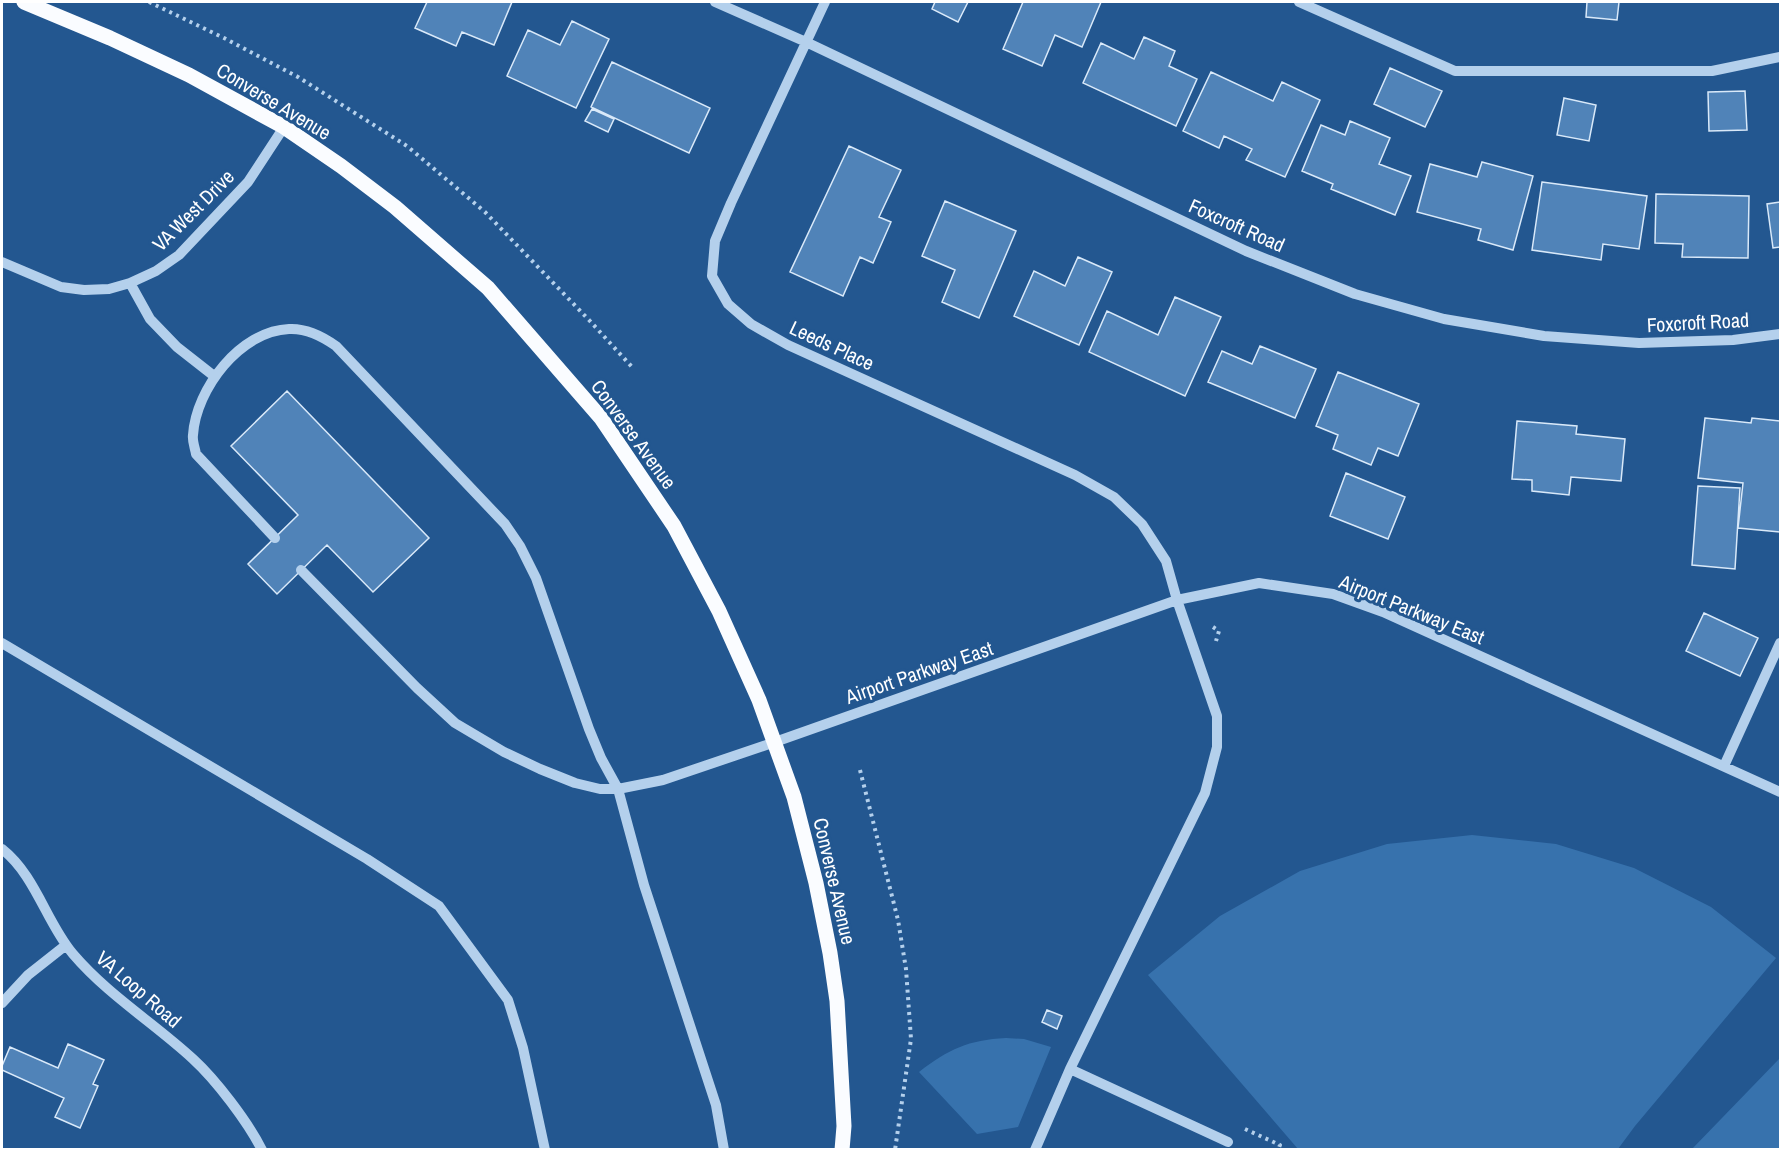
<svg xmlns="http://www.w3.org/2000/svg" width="1782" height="1151" font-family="'Archivo Narrow',sans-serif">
	<rect width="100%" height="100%" fill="#235790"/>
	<!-- green -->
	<path fill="#3772ad" d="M1472,835L1556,844L1634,868L1711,907L1776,958L1635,1126L1618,1149H1298L1148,975L1220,916L1300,871L1387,844Z
		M1006,1038L1024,1039L1051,1047L1018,1127L977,1134L919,1072C949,1049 968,1040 1006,1038Z
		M1780,1058V1149H1692Z"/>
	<!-- building -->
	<path fill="#5083b8" stroke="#d9e9f9" stroke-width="1.5" d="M427,2H512L494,45L462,32L456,46L415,28Z
		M935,2H968L958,22L932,9Z
		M1023,2H1101L1082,47L1055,35L1042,66L1003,49Z
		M1587,2H1619L1617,20L1586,17Z
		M572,21L609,39L576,108L507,76L528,30L560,45Z
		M1144,37L1175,51L1169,66L1197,79L1176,126L1083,83L1101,43L1134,59Z
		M612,62L710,108L689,153L591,107Z
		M1390,68L1442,91L1425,127L1374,104Z
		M1211,72L1273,101L1282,82L1320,100L1285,177L1246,160L1252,149L1224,136L1219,148L1183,131Z
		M1745,91L1747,130L1709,131L1708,92Z
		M1564,98L1596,105L1589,141L1557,135Z
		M592,109L614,119L608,132L585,121Z
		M1350,121L1390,138L1379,164L1411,176L1395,215L1331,189L1333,184L1302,171L1321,125L1345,135Z
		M849,146L901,170L879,217L891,222L873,263L860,257L843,296L790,272Z
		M1482,162L1533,176L1513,250L1478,240L1481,229L1417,212L1430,164L1477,177Z
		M1542,182L1647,196L1639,249L1603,244L1601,260L1532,250Z
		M1656,194L1749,196L1748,258L1682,257L1683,244L1655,243Z
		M945,201L1016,231L979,318L942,302L955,270L922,256Z
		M1780,202V247L1773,248L1767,204Z
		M1078,257L1112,272L1079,345L1014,316L1034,271L1065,286Z
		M1175,297L1221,317L1185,396L1089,352L1107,311L1158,335Z
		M1260,346L1316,369L1295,418L1208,382L1222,351L1252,364Z
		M1338,372L1419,404L1398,456L1378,448L1371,465L1333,449L1338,435L1316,426Z
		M287,391L429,538L373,592L327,545L277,594L248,564L298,515L231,446Z
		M1705,418L1751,423L1752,418L1780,421V532L1738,528L1743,483L1698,478Z
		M1517,421L1577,426L1576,434L1625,439L1621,481L1571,477L1569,495L1532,491V480L1512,479Z
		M1346,473L1405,497L1388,539L1330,516Z
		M1698,486L1740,488L1735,569L1692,565Z
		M1704,613L1758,638L1740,676L1686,651Z
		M1047,1010L1062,1016L1057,1029L1042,1022Z
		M68,1044L104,1060L93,1084L98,1086L80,1128L55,1117L64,1098L2,1070V1066L10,1047L58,1068Z"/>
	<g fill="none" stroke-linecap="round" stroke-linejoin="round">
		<!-- path -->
		<path stroke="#b4d0ec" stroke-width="4" stroke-dasharray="3 4.5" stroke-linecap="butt" d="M149,2L224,38L298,77L407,146L485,212L589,320L632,367
			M1213,627L1219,631L1216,641
			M860,770L898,920L906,969L911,1039L895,1150
			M1245,1129L1280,1145L1278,1150"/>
		<!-- minor -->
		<path stroke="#b4d0ec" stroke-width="10" d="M715,2L806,42L1246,251L1355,294L1444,319L1544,336L1639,343L1733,340L1780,334
			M825,2L731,203L715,241L712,276L728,304L751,324L788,345L1075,475L1114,497L1142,524L1166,561L1177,600L1217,716V747L1205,793L1070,1069L1035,1150
			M1299,2L1455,71H1712L1780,57
			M2,262L61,287L84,290L109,289L130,283L156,271L179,255L248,182L284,127
			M130,283L150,319L177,347L214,376
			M275,538L196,454C195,448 192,441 193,435C196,389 240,331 289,329C307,328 322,336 336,346L505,524L520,546L536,578L589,729L601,758L618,789L644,885L716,1105L724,1150
			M301,570L417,688L455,723L504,752L540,769L575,783L600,789H618L663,780L775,742L1177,600L1259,583L1333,594L1383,612L1780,792
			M2,643L367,859L439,906L508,1000L523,1048L545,1150
			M1724,766L1780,643
			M2,849C36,876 46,922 73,954C108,995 154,1023 193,1059C216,1080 248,1122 262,1150
			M2,1003L28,975L66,945
			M1070,1069L1228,1142"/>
		<!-- major -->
		<path stroke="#fafcff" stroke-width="15" d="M24,2L110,38L189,75L284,127L341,166L395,207L488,288L601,418L674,526L719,611L759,700L794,797L816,883L830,953L837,1001L844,1126L842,1150"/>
	</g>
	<g text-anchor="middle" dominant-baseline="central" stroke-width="6" stroke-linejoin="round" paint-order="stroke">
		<!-- street labels -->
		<g font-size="20" fill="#fff" stroke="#235790">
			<text transform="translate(274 101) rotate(31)">Converse Avenue</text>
			<text transform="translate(193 210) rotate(-45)">VA West Drive</text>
			<text transform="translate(1237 225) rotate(24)">Foxcroft Road</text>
			<text transform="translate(1698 322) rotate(-3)">Foxcroft Road</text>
			<text transform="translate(832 345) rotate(25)">Leeds Place</text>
			<text transform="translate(634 434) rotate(54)">Converse Avenue</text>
			<text transform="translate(1412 609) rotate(22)">Airport Parkway East</text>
			<text transform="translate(919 672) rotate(-19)">Airport Parkway East</text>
			<text transform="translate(835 881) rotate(77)">Converse Avenue</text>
			<text transform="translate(139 989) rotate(41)">VA Loop Road</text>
		</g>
	</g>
	<!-- border -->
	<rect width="1782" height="1151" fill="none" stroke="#ffffff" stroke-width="6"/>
</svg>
